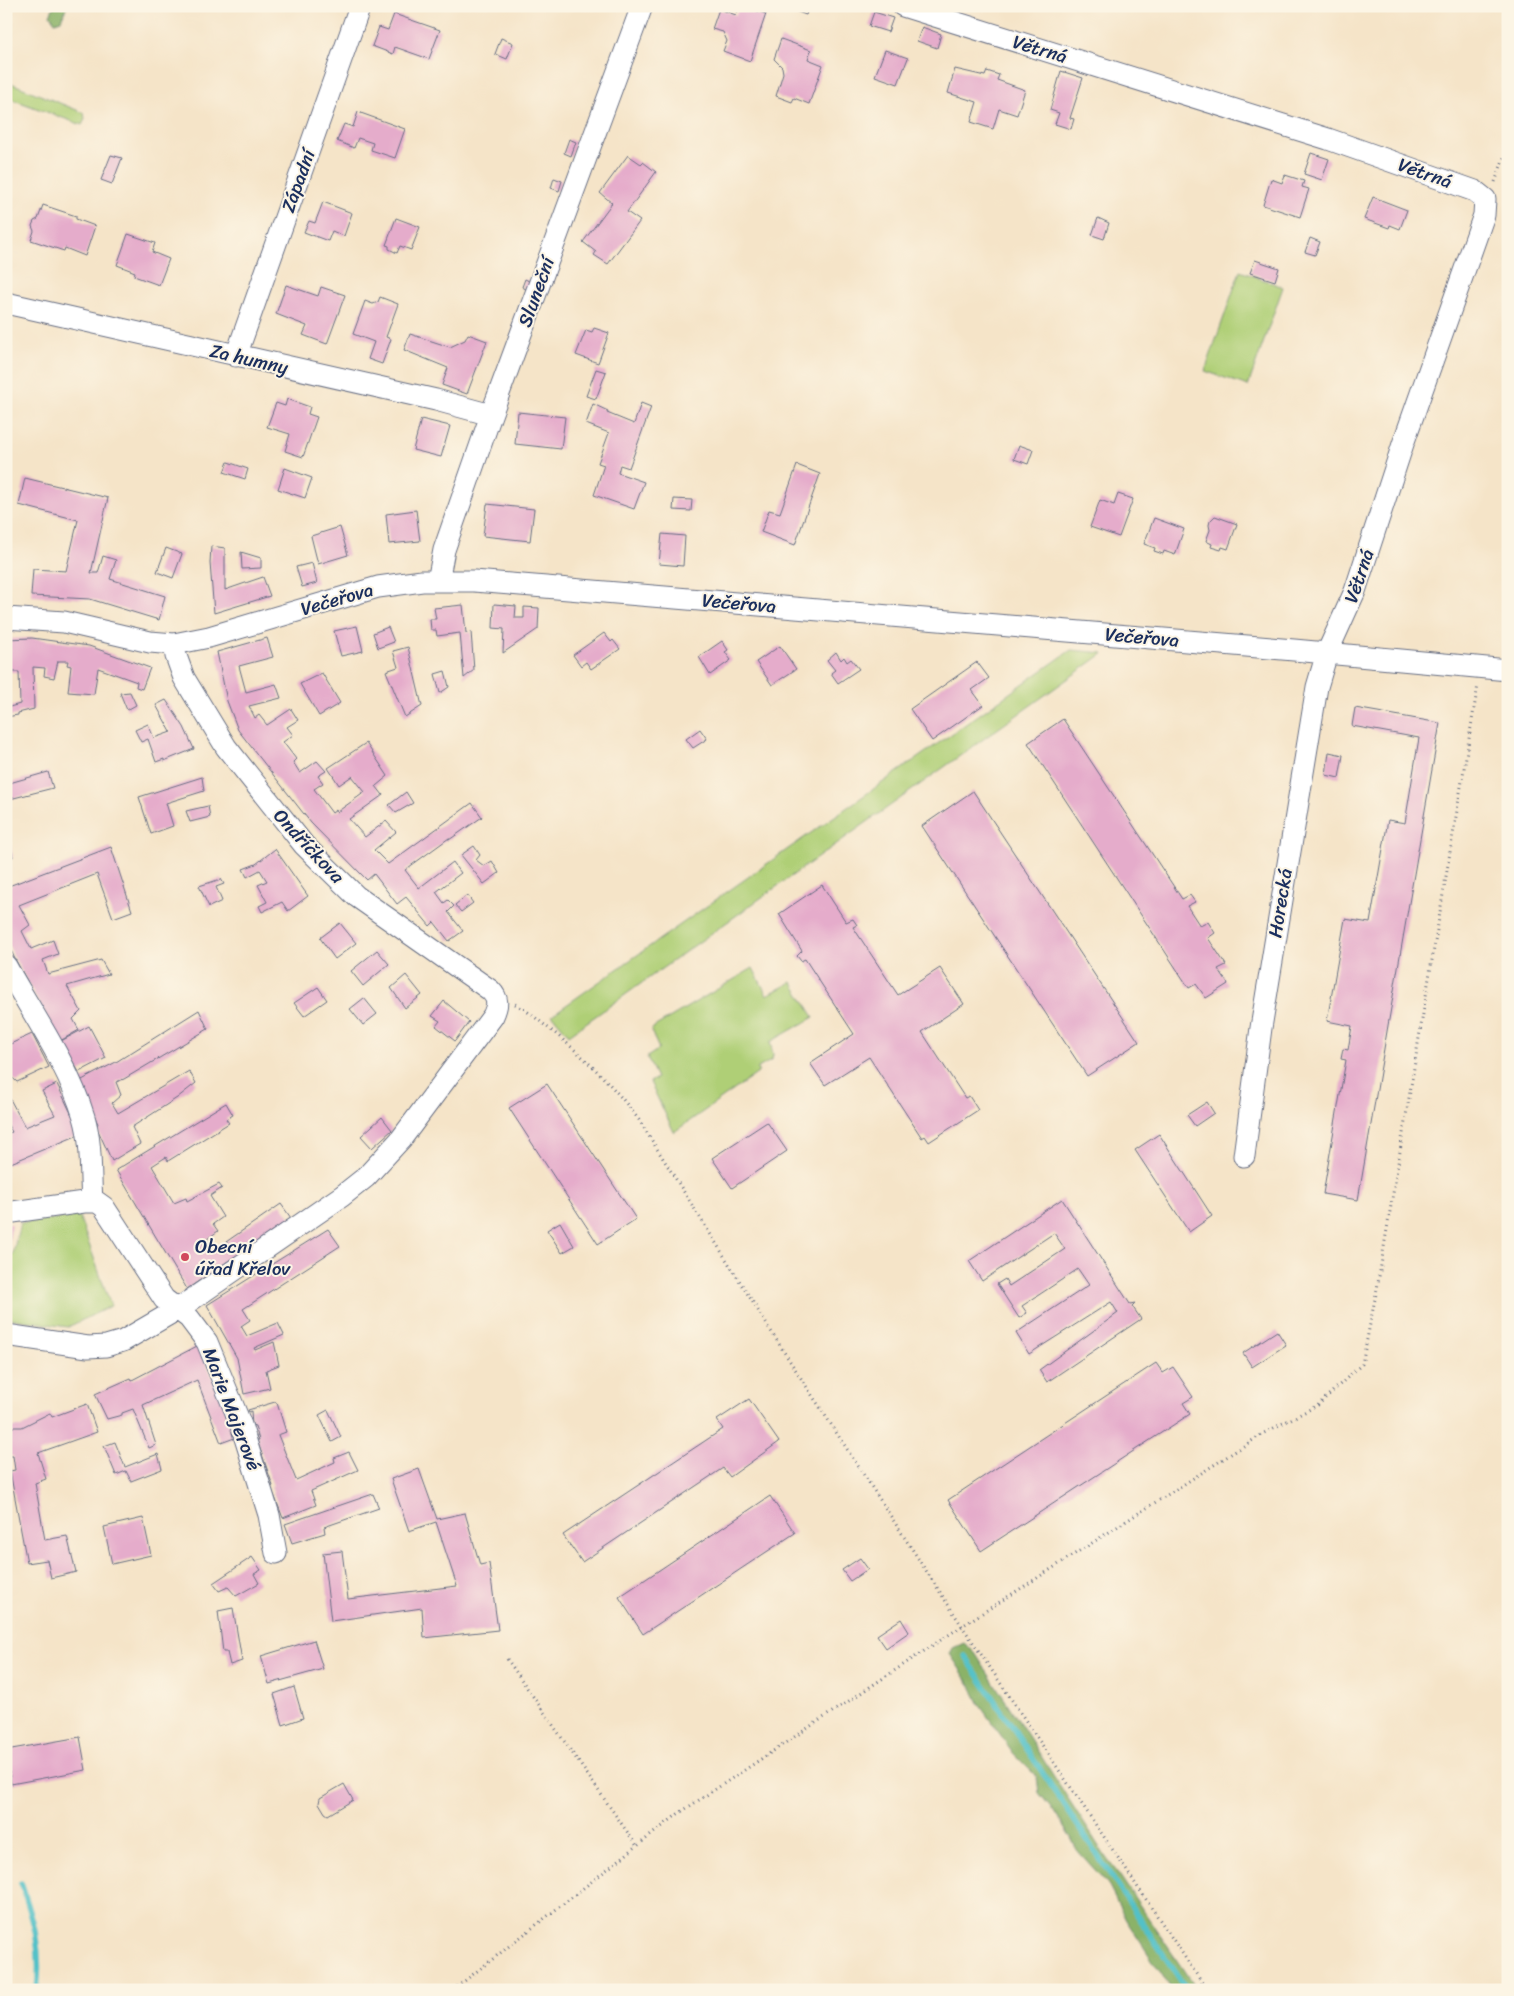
<svg xmlns="http://www.w3.org/2000/svg" width="1514" height="1996" font-family="Sriracha,sans-serif">
	<rect width="100%" height="100%" fill="#fcf5e5"/>
	<filter id="ink" filterUnits="userSpaceOnUse"><feTurbulence type="fractalNoise" baseFrequency=".02" numOctaves="2"/><feDisplacementMap in="SourceGraphic" scale="10" xChannelSelector="R" yChannelSelector="G"/><feConvolveMatrix kernelMatrix="1 2 1 2 8 2 1 2 1" color-interpolation-filters="sRGB"/></filter>
	<filter id="wash" filterUnits="userSpaceOnUse"><feTurbulence type="fractalNoise" baseFrequency=".0096" numOctaves="4" result="noise"/><feDisplacementMap in="SourceGraphic" scale="20" xChannelSelector="R" yChannelSelector="G"/><feGaussianBlur stdDeviation="1.12" result="paint"/><feColorMatrix in="noise" values="0 0 0 0 0 0 0 0 0 0 0 0 0 0 0 0 0 1.4 0 .05"/><feComposite in="paint" operator="in"/></filter>
	<g filter="url(#wash)">
		<rect width="100%" height="100%" fill="#f5e4c8"/>
		<!-- green -->
		<path fill="#afcf76" stroke="#657f6a" d="M6,81L84,113L85,119L82,125L6,97Z
			M1240,271L1283,287L1248,386L1205,371Z
			M1071,650L1104,653L569,1035L552,1015Z
			M753,968L767,995L792,982L814,1017L770,1042L773,1054L772,1060L758,1068V1073L674,1132L650,1082L657,1078L647,1057L659,1049L651,1031L654,1027Z
			M79,1216L111,1306L68,1327L6,1318V1255L7,1253L13,1254L20,1223Z"/>
		<!-- forest -->
		<path fill="#8bb267" stroke="#537062" d="M54,6H67L61,20L55,22L50,15Z
			M964,1643L975,1653L1107,1859L1120,1876L1197,1990H1172L1126,1920L1107,1883L1077,1850L1070,1836L1054,1811L1039,1793L1037,1777L1014,1754L981,1707L971,1686L950,1654L953,1648Z"/>
		<g fill="none" stroke-linecap="round" stroke-linejoin="round">
			<!-- stream -->
			<path stroke="#53c1c8" stroke-width="5.5" d="M965,1656L1187,1990
				M21,1883C34,1921 42,1949 37,1990"/>
		</g>
		<g id="blocks">
			<!-- building -->
			<path fill="#e5accb" d="M739,6H744L766,14L750,61L723,51L727,41L723,32L712,29L719,9L736,15Z
				M787,6H809L806,15L787,8Z
				M874,12L893,18L888,32L869,26Z
				M394,14L440,30L429,59L395,47L393,54L372,46L379,27L388,30Z
				M922,27L941,34L937,48L917,41Z
				M501,38L513,43L507,59L495,54Z
				M781,39L811,50L808,59L823,65L809,104L794,98L792,102L776,96L783,73L782,67L774,59Z
				M885,50L908,58L898,84L875,76Z
				M955,69L985,76L987,71L999,75L997,80L1025,90L1017,115L999,109L993,129L971,122L977,102L948,93Z
				M1061,71L1083,78L1070,118L1074,119L1071,129L1055,124L1059,113L1050,110Z
				M358,112L405,129L395,158L371,150L373,143L358,138L354,148L337,141L344,124L353,127Z
				M569,139L576,142L571,156L564,153Z
				M1311,153L1329,159L1322,180L1304,174Z
				M111,155L122,158L112,184L101,180Z
				M628,155L641,164L643,162L656,172L627,212L640,221L608,264L594,255L596,252L583,242L612,203L600,193Z
				M1285,175L1304,181L1302,187L1309,189L1300,217L1263,205L1271,179L1282,183Z
				M554,178L562,181L559,191L551,188Z
				M1373,197L1407,210L1400,229L1390,225L1389,228L1364,219Z
				M323,202L352,213L344,236L332,231L328,241L304,232L309,221L315,223Z
				M43,205L76,216V219L95,226L85,256L65,248L64,251L31,240L34,231L32,226L34,221L38,219Z
				M396,218L420,227L411,250L400,246L397,253L389,249V246L386,245Z
				M1098,218L1109,223L1104,239L1092,235Z
				M128,234L155,243L152,252L169,259L159,285L134,276L135,272L117,265Z
				M1310,238L1320,242L1315,255L1305,252Z
				M1255,260L1279,268L1275,281L1250,273Z
				M525,279L531,282L528,290L522,287Z
				M286,285L318,296L321,287L345,295L327,344L303,335L307,326L276,314Z
				M380,297L398,304L386,337L391,339L382,364L368,359L374,342L353,334L365,301L373,304L378,302Z
				M594,328L609,333L598,363L576,355L586,330L592,332Z
				M410,334L450,347L465,340L468,334L487,341L467,394L442,385L448,368L404,350Z
				M596,369L606,372L596,399L586,396Z
				M287,399L310,407L308,414L317,417L303,457L285,451L290,434L267,427L276,403L285,406Z
				M641,403L651,407L629,468L620,465L618,473L644,482L634,509L594,495L604,465L598,463L609,433L586,424L593,404L608,411L607,413L634,424Z
				M518,412L565,417L561,449L515,444Z
				M421,419L450,426L441,457L413,450Z
				M1019,445L1033,450L1028,464L1014,459Z
				M228,462L248,469L245,479L224,472Z
				M797,465L820,474L795,545L761,532L769,510L780,513Z
				M285,468L312,478L305,498L278,489Z
				M25,478L108,498L91,573H98L103,556L116,560L110,579L165,596L159,620L90,599L31,596L33,569L66,571L78,520L19,505Z
				M1118,494L1133,499L1119,537L1090,527L1100,500L1114,505Z
				M674,499L692,500L691,511L673,510Z
				M487,504L534,509L530,541L483,536Z
				M416,510L420,541L389,544L386,514Z
				M1215,516L1237,524L1228,549L1222,547L1221,550L1211,547L1212,544L1206,541L1210,530L1209,525L1210,521Z
				M1154,518L1184,529L1175,555L1164,551L1163,554L1154,551L1155,548L1144,544Z
				M340,527L348,555L318,564L311,536Z
				M662,534L685,536L683,566L659,564Z
				M211,546L225,548V590L263,577L270,596L214,613L210,563Z
				M166,548L182,554L173,578L157,572Z
				M241,552L261,558V568L242,569Z
				M312,563L317,583L302,587L296,567Z
				M494,604L516,606L515,618H524V607L539,608L538,629L503,653L504,629L493,628Z
				M463,605L466,633L471,632L474,670L464,678L460,633L437,636L436,630H431L430,619H436L434,608Z
				M357,626L363,651L341,656L334,631Z
				M388,627L394,642L378,648L373,633Z
				M604,633L611,642L613,640L620,649L591,669L586,662L581,666L573,655Z
				M32,638L89,646L150,668L142,689L136,687L137,682L98,668L94,694L68,692L71,666L67,665L68,661H58L54,678L44,676L45,668L33,667L34,709L18,713V715L6,717V708L20,704L19,672H6V639Z
				M267,638L273,657L239,666L246,692L276,684L281,698L249,706L255,718L259,715L267,725L291,709L298,720L287,727L293,735L283,742L296,759L293,762L300,773L317,761L326,771L318,776L323,783L314,789L332,813L336,810L337,812L365,792L352,776L339,785L328,768L366,743L388,776L376,786L383,795L349,819L365,837L386,821L396,832L374,850L388,864L472,803L482,817L449,840V838L405,870L419,888L453,862L461,873L436,892L444,903L448,900L454,906L448,912L463,931L449,941L434,922L430,926L406,897L397,904L374,874L367,880L311,823L238,730L227,701L217,652Z
				M722,641L728,650L725,652L731,660L710,675L699,657Z
				M780,646L796,669L772,685L756,662Z
				M408,647L422,706L405,717L386,671L398,667L393,651Z
				M836,652L841,660L844,657L847,662L851,659L859,669L838,683L831,673L835,670L827,660Z
				M977,662L989,678L972,690L983,705L932,741L910,709Z
				M445,671L449,687L440,693L435,674Z
				M322,673L340,703L319,716L300,684Z
				M130,692L136,705L127,710L120,693Z
				M166,700L184,727L194,749L164,761V759L156,762L148,739L141,742L135,730L148,724L154,738L171,732L156,705Z
				M1355,708L1440,723L1358,1200L1323,1194L1346,1060L1341,1059L1343,1049L1348,1050L1352,1026L1327,1021L1345,919L1370,923L1388,820L1405,823L1419,738L1352,726Z
				M1063,719L1182,899L1190,895L1195,902L1187,906L1200,926L1208,922L1215,933L1208,938L1226,965L1218,969L1228,984L1206,998L1196,984L1189,988L1028,743Z
				M700,729L707,739L693,748L686,739Z
				M1329,752L1343,755L1339,778L1326,775Z
				M48,772L53,788L6,800V784Z
				M202,777L204,791L166,803L173,826L151,834L139,797Z
				M973,791L1139,1042L1087,1076L922,826Z
				M406,792L413,803L396,813L389,805Z
				M208,806L210,817L190,822L186,811Z
				M10,844L13,857L6,859V845Z
				M474,846L480,855L476,860L484,866L492,861L499,873L484,884L461,855Z
				M111,847L132,911L113,918L97,874L19,905L30,925L22,931L31,949L53,940L58,954L43,960L48,974L101,960L109,974L67,986L81,1011L73,1019L79,1030L60,1041L14,957L6,939V887Z
				M275,849L308,896L288,911L282,902L262,912L259,906L267,902L258,885L267,881L260,870L247,877L243,869L256,864Z
				M221,879L224,884L216,887L222,901L209,907L199,886Z
				M822,885L846,922L853,919L857,925L853,927L898,995L940,968L964,1004L922,1032L965,1098L969,1096L978,1110L929,1142L925,1136L922,1138L869,1057L825,1085L810,1063L854,1034L805,959L801,961L797,956L802,951L779,914Z
				M467,895L473,903L461,912L455,905Z
				M340,923L356,943L335,959L320,938Z
				M377,950L389,964L363,986L351,971Z
				M406,975L422,995L405,1008L391,988Z
				M318,987L327,1000L304,1016L294,1003Z
				M364,998L377,1014L363,1025L350,1009Z
				M444,1001L469,1022L455,1041L436,1026L440,1021L432,1016Z
				M199,1010L208,1029L124,1079L116,1082L121,1095L112,1103L118,1113L189,1071L196,1083L177,1098L132,1127L140,1144L112,1161L96,1126L98,1124L80,1081L116,1062Z
				M89,1026L106,1058L79,1072L61,1041Z
				M32,1034L49,1067L17,1082L6,1072V1069L11,1067L6,1057V1046Z
				M57,1084L81,1134L6,1165V1134L12,1132L6,1122V1101L10,1099L25,1127L55,1115L42,1091Z
				M547,1084L636,1219L598,1244L509,1108Z
				M1207,1102L1214,1113L1195,1126L1187,1115Z
				M226,1103L233,1115L226,1119L229,1123L168,1161L166,1157L152,1166L174,1203L186,1198L187,1201L219,1184L222,1188L210,1196L223,1217L213,1224L218,1231L203,1242L210,1253L281,1204L291,1218L187,1289L116,1170Z
				M382,1117L392,1130L372,1148L361,1136Z
				M767,1122L787,1151L732,1188L712,1158Z
				M1159,1134L1212,1216L1189,1232L1135,1150Z
				M1062,1199L1130,1304L1135,1303L1132,1306L1141,1319L1047,1382L1039,1370L1118,1313L1111,1302L1029,1354L1016,1333L1089,1285L1078,1269L1022,1306L1027,1313L1019,1318L997,1284L1005,1279L1009,1286L1065,1249L1054,1233L982,1281L969,1261Z
				M560,1222L574,1246L562,1253L547,1230Z
				M6,1224H12L7,1250H6Z
				M328,1229L340,1246L243,1309L250,1320L241,1326L247,1336L278,1323L284,1335L254,1348L255,1350L274,1342L279,1365L266,1370L270,1388L244,1394L237,1358L207,1305Z
				M1277,1331L1286,1345L1252,1367L1243,1353Z
				M199,1345L237,1437L221,1443L197,1380L143,1405L156,1445L149,1448L133,1409L122,1413V1415L107,1419L95,1394L131,1378L132,1380Z
				M1156,1363L1163,1373L1173,1367L1193,1397L1183,1403L1190,1414L981,1551L948,1500Z
				M749,1399L779,1442L730,1477L723,1468L582,1562L563,1535L723,1429L717,1420Z
				M275,1402L277,1403L286,1432L278,1435L296,1480L335,1462L334,1458L349,1452L358,1470L311,1491L316,1505L283,1518L271,1487L273,1486L257,1440H259L255,1426L252,1425L251,1411L249,1412L248,1410Z
				M87,1404L97,1432L38,1453L46,1479L35,1483L45,1540L67,1536L76,1572L51,1578L47,1560L27,1563L10,1471L15,1470L13,1456H6V1427H22L50,1413L52,1417Z
				M328,1410L341,1437L332,1442L319,1415Z
				M115,1442L125,1467L158,1454L162,1469L131,1481L126,1471L116,1475L104,1446Z
				M419,1469L437,1519L465,1513L480,1565L489,1563L498,1630L424,1638L422,1608L331,1621L323,1553L342,1551L348,1599L457,1586L436,1522L409,1531L391,1479Z
				M373,1494L379,1508L324,1527L325,1533L292,1543L285,1524Z
				M770,1496L795,1533L643,1634L619,1597Z
				M143,1518L151,1555L112,1564L104,1527Z
				M252,1557L261,1570L254,1574L259,1583L236,1596L228,1587L219,1591L213,1583Z
				M860,1558L868,1569L850,1581L842,1570Z
				M233,1608L242,1661L230,1665L227,1652H223L218,1611Z
				M901,1619L909,1632L886,1648L877,1635Z
				M314,1640L323,1669L269,1684L261,1656Z
				M294,1687L303,1718L283,1725L274,1694Z
				M80,1737L86,1770L11,1784L6,1750Z
				M344,1784L353,1800L328,1815L325,1813L319,1803L320,1798Z"/>
		</g>
	</g>
	<g filter="url(#ink)">
		<use href="#blocks" fill-opacity="0" stroke="#676e83" stroke-width="1"/>
		<g fill="none" stroke-linecap="round" stroke-linejoin="round">
			<!-- minor casing -->
			<g stroke="#676e83" stroke-width="23">
				<path id="minor" d="M903,6L1328,139L1475,191L1485,199L1484,215L1403,444L1355,591L1327,653L1317,687L1261,1028L1244,1156
					M6,303L436,400L491,415
					M236,356L360,6
					M438,581L444,550L491,415L642,6
					M6,618L64,622L150,642L174,644L209,637L378,587L422,581H474L1294,650L1508,670
					M6,966C33,1015 68,1064 84,1117C92,1143 90,1174 92,1201
					M6,1213L84,1202H97L104,1207L164,1299L189,1318L207,1342L241,1425L269,1515L276,1553
					M6,1335L88,1347L106,1346L123,1341L178,1309L342,1196L366,1177L401,1139L493,1016C498,1005 499,999 490,990L356,896L304,845L226,747L184,678L176,656L174,644"/>
			</g>
			<!-- path -->
			<path stroke="#676e83" stroke-width="3" stroke-dasharray="1 4" stroke-linecap="butt" d="M1495,182L1508,147
				M515,1004C527,1010 537,1019 547,1027C582,1054 613,1085 639,1120L784,1352L962,1626L1207,1990
				M507,1659L637,1846
				M453,1990L678,1814L962,1626L1264,1433L1318,1405L1362,1364L1377,1289L1478,685"/>
			<!-- minor -->
			<use href="#minor" stroke="#fff" stroke-width="21"/>
		</g>
	</g>
	<!-- markers -->
	<circle fill="#d1495b" stroke="#fcf5e5" stroke-width="2" cx="185" cy="1257" r="5"/>
	<g text-anchor="middle" dominant-baseline="central" stroke-width="4" stroke-linejoin="round" paint-order="stroke">
		<!-- street labels -->
		<g font-size="19" fill="#1b2f5e" stroke="#fcf5e5">
			<text transform="translate(1040 49) rotate(17)">Větrná</text>
			<text transform="translate(1425 173) rotate(20)">Větrná</text>
			<text transform="translate(298 181) rotate(-70)">Západní</text>
			<text transform="translate(536 292) rotate(-70)">Sluneční</text>
			<text transform="translate(249 359) rotate(13)">Za humny</text>
			<text transform="translate(1359 576) rotate(-71)">Větrná</text>
			<text transform="translate(337 599) rotate(-16)">Večeřova</text>
			<text transform="translate(739 603) rotate(5)">Večeřova</text>
			<text transform="translate(1142 637) rotate(5)">Večeřova</text>
			<text transform="translate(309 846) rotate(47)">Ondříčkova</text>
			<text transform="translate(1280 903) rotate(-81)">Horecká</text>
			<text transform="translate(232 1409) rotate(69)">Marie Majerové</text>
		</g>
		<!-- poi labels -->
		<g font-size="19" fill="#1b2f5e" stroke="#fcf5e5" text-anchor="start">
			<text x="195" y="1246">Obecní<tspan x="195" dy="22">úřad Křelov</tspan></text>
		</g>
	</g>
	<!-- margin -->
	<rect width="1514" height="1996" fill="none" stroke="#fcf5e5" stroke-width="25"/>
</svg>
